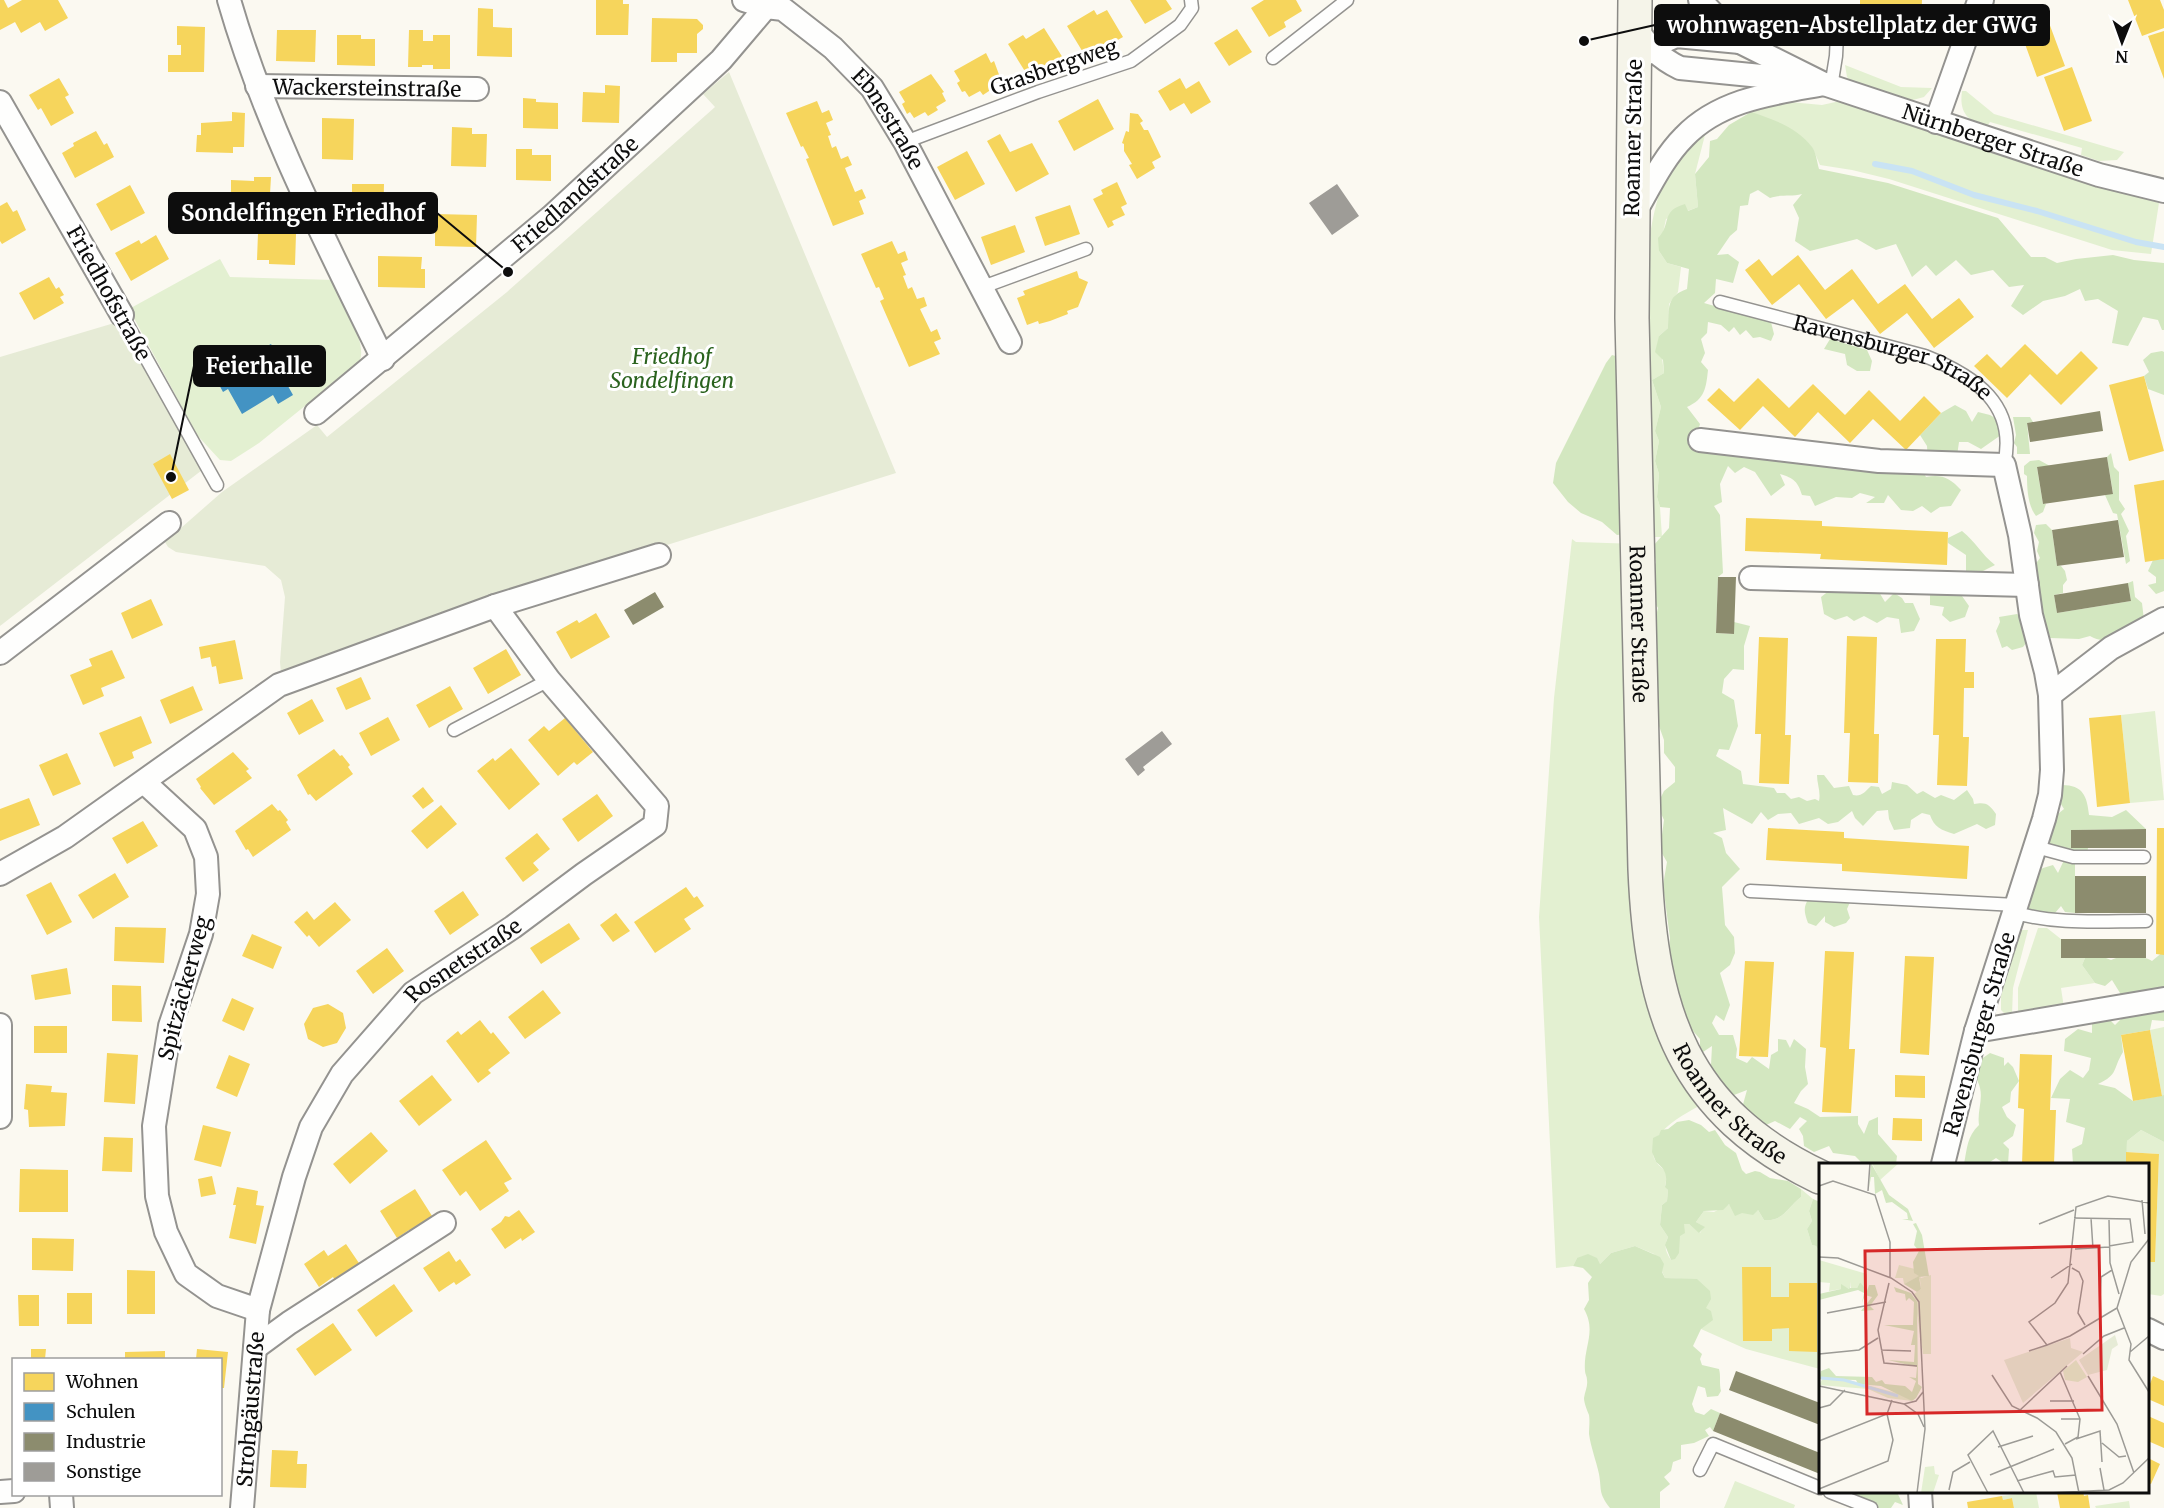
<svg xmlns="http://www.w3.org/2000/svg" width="2164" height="1508" font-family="Merriweather,serif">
	<rect width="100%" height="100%" fill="#fbf9f1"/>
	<!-- green -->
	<path fill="#e3f0d1" d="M1845,65L1901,87L1932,88L1924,97L1909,101L1852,83L1847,77Z
		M1962,91H1966L1994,114L2124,152L2117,160L2099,161L2081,155L2082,148L1990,122L1986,128C1967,120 1959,112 1962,91Z
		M1779,101L1822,105L1840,101L1972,141L1970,146L2073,179L2075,174L2114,190L2159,203L2151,254L2112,250L1889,179L1852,170L1820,165L1813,149L1751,112L1757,106Z
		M1706,131L1695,174L1698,207L1666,219L1659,251L1667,263L1681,267L1678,292L1669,304L1668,328L1659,336L1664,373L1652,380L1661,407L1655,431L1659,441L1655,461L1659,474L1657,497L1660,507L1662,537H1653L1648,247C1653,217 1658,182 1678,157C1685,147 1697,139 1706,131Z
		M220,259L230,277L335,280C342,296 369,346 359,362C358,364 355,366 352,368L259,443L231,461L220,460L197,435L129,309Z
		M1572,539L1576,542L1638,544L1647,911L1713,1098C1695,1109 1644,1131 1654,1158C1660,1172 1670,1165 1665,1186L1668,1190L1667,1201L1662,1205L1660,1225L1668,1237C1664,1246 1665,1251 1671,1260L1684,1224H1689L1700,1233L1704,1227L1696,1222L1704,1211L1714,1212L1729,1204C1738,1214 1747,1212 1758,1210L1764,1220C1783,1222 1788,1207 1801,1197V1189L1813,1199L1809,1211L1812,1221L1807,1229L1812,1245L1816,1246L1820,1252V1369L1746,1349L1701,1329L1706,1308L1697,1280L1665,1278L1654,1254L1635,1246L1611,1253L1600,1264L1577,1258L1573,1266L1556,1268L1539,917L1554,698Z
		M2155,711L2164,800L2130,803L2121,715Z
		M2038,928H2047L2085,958L2082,965L2095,983L2061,988L2064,1008L2018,1013V988Z
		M2021,930H2028L2013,988L2012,1015H2006L2001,1010V991Z
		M2164,1027V1095L2162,1096L2150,1030Z
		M2141,1130L2164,1142V1294L2161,1296L2148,1294V1262H2155L2159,1154L2126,1152L2127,1141Z
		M1735,1481L1795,1505L1794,1508H1724Z
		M2036,1492L2039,1508H2014L2012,1498L2003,1500L2002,1496Z
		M2129,1501L2130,1508H2096L2095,1506Z"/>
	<!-- forest -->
	<path fill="#d3e7c0" d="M1751,112C1773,119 1798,128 1812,147C1816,152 1817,162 1819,169L1888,183L1998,218L2031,257H2045L2057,263L2076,259L2113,255L2134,260L2164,263V330H2162L2158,320L2143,317L2128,346L2112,343L2118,311L2098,299L2085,301L2080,289L2065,296L2043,301L2023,315L2011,306L2024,285L2009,287L1993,270L1971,275L1956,260L1936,276L1926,265L1912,277L1896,244L1876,250L1857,239L1810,251L1795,241L1799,218L1793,205L1802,194C1790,197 1781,194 1770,198L1758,190L1750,194L1748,205L1740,206L1737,230L1730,236L1717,255L1728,254L1739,262L1733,283L1716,279L1715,293L1704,303L1771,322L1774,334L1771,341L1760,337L1753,338L1746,330L1740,335L1734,327L1729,332L1721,325L1708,322L1707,333L1701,339L1705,353L1701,362L1708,370C1706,388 1705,399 1687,407L1700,424L1693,448L1919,464L1926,477C1942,474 1950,478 1961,490L1951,506L1940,507L1931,513L1922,506L1913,511L1901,510L1888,495L1884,503H1866L1875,497L1860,493L1852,498L1836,497L1815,506L1810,496L1802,495C1798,482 1794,478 1780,474L1785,485L1771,496L1755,472L1744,467L1735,473L1728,466L1720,484L1722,502L1714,506L1720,515L1723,573L1718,577L1716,633L1734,634V622L1750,626L1744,646V670L1733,669L1724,679L1722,693L1734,700L1738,726L1729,750L1719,749L1716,756L1741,771L1743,784L1774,788L1777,793H1785L1791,799L1799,797L1807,801L1815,799L1819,801C1821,792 1817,784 1817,775H1824L1834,788L1849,786L1853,795C1861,797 1865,792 1871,786L1879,787L1882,794L1891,789L1892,782L1907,785L1917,794L1923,791L1935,798L1941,795L1954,800L1967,790L1973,799L1974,804C1986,802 1989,804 1996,814L1995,825L1986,829L1977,824L1954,834C1941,830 1934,827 1930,815L1922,813L1911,820L1910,828L1894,830L1889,819L1888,810L1877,811L1863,826L1855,818L1852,811L1838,822L1828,824L1819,818L1799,824L1791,813L1778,814L1768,820L1761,812L1752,824L1723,808L1726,830L1713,833L1722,838L1726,853L1740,869L1722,887L1725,925L1734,937L1735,953L1730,965L1720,973L1730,1005L1724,1021L1716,1015L1712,1023L1719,1035H1733L1737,1049L1736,1058L1747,1063L1752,1057L1769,1069L1771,1055L1778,1051V1039L1786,1040L1790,1048L1794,1039L1806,1049L1805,1067L1808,1084L1801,1091L1794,1103L1808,1109L1820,1117L1858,1116V1124L1864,1134L1869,1121L1878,1117V1134L1897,1156L1896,1164H1863L1855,1156L1833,1153L1829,1146L1814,1152L1804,1146L1803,1136L1799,1129L1807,1121L1800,1117L1790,1129L1775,1121L1766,1125L1742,1108L1747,1090L1734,1095L1722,1089L1711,1065L1712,1046L1700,1054V1039L1685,1022L1686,1013L1678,1005L1669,952L1670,938L1663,885L1667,862L1660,850L1664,820L1657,805L1664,791L1675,782V767L1664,753V740L1659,726V699L1656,683L1658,661L1654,624L1658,608L1651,596L1652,566L1656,563L1653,546L1669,528L1670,508L1660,507L1657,497L1659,474L1655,461L1659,441L1655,431L1661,407L1652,380L1664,373L1663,360L1655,352L1659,336L1668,328C1669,309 1666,296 1687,289L1689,269L1667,263L1659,251L1658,238C1672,224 1660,211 1685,204L1688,211L1698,207L1695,174L1709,157L1710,141L1717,139L1729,125Z
		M1830,339L1867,350L1872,361L1870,371H1857L1847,365L1845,354L1824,349Z
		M2162,351L2164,352V395L2148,389L2144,376L2149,372L2143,360L2151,353Z
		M1612,355L1619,357L1626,534L1617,535L1602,522L1581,513L1568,502L1553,483L1556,463L1606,363Z
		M1955,405L1966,411L1972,422L1978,412L1990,415L2000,421L2001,435L1981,449L1968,442H1959L1957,456L1928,464L1927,446L1920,435L1941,413Z
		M2013,417H2030L2033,422L2027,423L2030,454H2017V447L2014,443L2016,435Z
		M2111,453L2114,467L2119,472V500L2125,509L2121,514L2129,531L2126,536L2130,561L2126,564L2117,514L2113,513L2105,495L2113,493L2107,457Z
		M2039,460L2050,466L2037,468L2043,504H2046L2043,512L2036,516C2028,506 2027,489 2027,476L2024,474V466L2030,461Z
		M2046,524L2052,530L2057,566H2061L2065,571L2067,580L2063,585V593L2054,595L2057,613L2131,601L2128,583L2133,581L2135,597L2142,603L2144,620C2127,630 2109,648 2090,636L2079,639L2050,638L2049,634L2040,630L2034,566L2040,558L2037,551L2039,542L2034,533L2036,525Z
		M1962,531C1975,541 1982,555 1995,565L1981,572L1966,573V555L1948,543V538Z
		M2164,559V591L2156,594L2148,585L2156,583V577L2148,571L2153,560Z
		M1830,590L1852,593L1862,590L1879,592L1885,602L1894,593L1902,598L1905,603H1913L1920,619L1914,631L1901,633L1899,619L1887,617L1877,623L1864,616L1854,621L1847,616L1835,620L1824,614L1821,597Z
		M1930,594H1949L1962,596L1969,606L1965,617L1950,622L1942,615L1944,607L1930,605Z
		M2017,614L2026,620L2030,638L2023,647L2012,650L2007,646L2002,648L1996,631L2000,622L1999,617Z
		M2062,785C2083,785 2087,796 2089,815L2112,817L2126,810L2146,829L2071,830V848H2088L2087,854L2060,856L2052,846L2047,843L2053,818L2064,809L2059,801Z
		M2064,860L2075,863V913L2065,912L2061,906L2055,913L2042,912L2037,917L2026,915C2031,902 2035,890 2031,877L2043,868L2053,865L2058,873Z
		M1824,895L1844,896L1850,902L1847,909L1850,918L1846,923L1834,927L1825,922V916L1816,926L1808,923C1804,912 1803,907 1809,898L1819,901Z
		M2164,951V1021L2152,1020L2150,1030L2121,1035L2123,1052C2112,1070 2119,1074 2098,1084L2115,1088L2133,1101L2164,1095V1142L2141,1130L2127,1141L2126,1164H2073L2072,1149L2082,1144L2085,1128L2066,1122L2070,1099L2051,1098L2060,1079L2070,1070L2083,1078L2089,1070L2091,1058L2064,1051L2065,1039L2078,1029L2092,1033V1021L2100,1010L2115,1025L2122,1018L2120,993L2112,980L2105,986L2095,983L2082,965L2085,958H2106L2111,960C2122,955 2142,955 2152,961Z
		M1990,1053L2004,1058V1066L2008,1062L2013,1067L2019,1081L2011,1092L2010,1102L2002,1107L2007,1117L2016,1125L2013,1136L2003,1143L2009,1149L2008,1164H2005L1996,1158L1987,1164H1964C1967,1149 1967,1136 1979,1125C1977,1112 1983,1100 1980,1088C1979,1083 1976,1078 1974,1074L1980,1060Z
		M1689,1120L1701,1125L1709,1132L1715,1130L1725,1145L1736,1153L1742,1170L1746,1174L1755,1171L1760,1172L1770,1178L1788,1181L1801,1189V1197C1788,1207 1783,1222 1764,1220L1758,1210L1753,1215L1742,1213L1735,1216L1729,1204L1723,1210L1704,1211L1696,1222L1705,1227L1699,1233L1689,1224H1684L1685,1233L1680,1236L1679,1253L1675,1259L1671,1260L1665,1245L1668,1237L1660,1225L1662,1205L1667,1201L1668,1190L1665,1187C1668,1175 1665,1169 1656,1162L1652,1152L1653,1138L1659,1135L1661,1130L1668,1129L1677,1122Z
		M1813,1199L1820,1202V1252L1816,1246L1812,1245L1807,1229L1812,1221L1809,1211Z
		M1635,1246L1660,1257L1664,1264L1662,1272L1665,1278L1697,1279L1710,1291L1711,1299L1706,1308L1711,1311L1713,1320L1701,1329L1693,1346L1702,1354L1700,1359L1702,1365L1719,1369C1721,1376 1719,1383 1721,1391L1718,1396L1707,1397L1705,1388L1698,1386L1692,1404L1695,1412L1704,1415L1711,1409L1720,1413L1713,1431L1710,1427L1705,1430L1709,1436L1694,1443L1681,1445V1459L1673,1462L1671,1471L1664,1477L1670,1484L1660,1492V1508H1610C1598,1492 1602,1491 1599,1474C1596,1460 1591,1448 1589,1434C1589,1428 1590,1421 1589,1415C1587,1410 1584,1403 1584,1398C1585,1391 1588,1386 1587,1380C1587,1376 1585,1374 1585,1371C1583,1347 1597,1332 1584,1309L1589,1300L1588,1283L1592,1277L1583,1268L1573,1266L1577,1258L1588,1254L1597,1258L1600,1264L1611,1253Z
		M1856,1492H1897L1903,1505L1895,1502L1891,1508H1859L1854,1500Z"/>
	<!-- cemetery -->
	<path fill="#e6ebd6" d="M729,72L896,473L492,600L281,673L280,662L285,597L281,580L265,566L176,552L168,547L165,542L222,492L317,425L327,437L507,292L715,107L703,94Z
		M121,321L206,467L0,626V357Z"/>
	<!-- homes -->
	<path fill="#f6d55c" d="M0,0H4L8,8L22,0H58L68,18L45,31L40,22L21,33L15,22L0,30Z
		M596,0H623V4H629L628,35H596Z
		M1130,0H1166L1172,9L1145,24Z
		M1264,0H1296L1302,11L1284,22L1286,27L1269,37L1251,8Z
		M1860,0H1922L1921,24H1912V44L1887,43L1888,22L1860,21Z
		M2128,0H2160L2164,10V28L2142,36Z
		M478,8L493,9V27L512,28V57L477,56Z
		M1094,10L1097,15L1107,10L1123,37L1100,50L1098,46L1084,54L1067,26Z
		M2045,12L2065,66L2037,77L2017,22Z
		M652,18L697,19L703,25V29L697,34V53H677V62H651Z
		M177,26L205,27L204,72H168V55H181V45H177Z
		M1044,28L1063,58L1039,73L1036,68L1026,73L1008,44L1023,35L1026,39Z
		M1237,29L1252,52L1229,66L1214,43Z
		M277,30H316L315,62L276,61Z
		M409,30H423V41H433V35H450V69H433V65H422V67H408Z
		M2164,31V79L2148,36Z
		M337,35H361V39H375V66L337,65Z
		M986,53L991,63L994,61L1001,80L990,86L992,89L983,95L980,91L969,97L965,91L962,92L957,83L960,81L954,71Z
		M2072,67L2092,121L2064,131L2044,77Z
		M931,74L944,92L942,93L946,101L936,107L938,110L928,116L925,112L914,118L910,112L907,114L902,104L905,102L899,92Z
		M59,78L69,95L65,97L74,113L51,126L41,108L38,110L29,95Z
		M1180,78L1186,89L1199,81L1211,102L1191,114L1184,103L1170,111L1158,91Z
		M605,85L620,86L619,123L582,122L583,92L605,93Z
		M523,98L536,99V102L558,103V129L523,128Z
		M1098,99L1114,129L1074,151L1058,121Z
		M817,101L822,113L829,110L833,120L826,123L831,135L828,136L832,148L836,146L841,159L848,156L852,165L845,168L855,192L862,189L866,198L859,201L864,214L833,226L806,159L809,158L803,146L801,147L786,113Z
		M232,112L245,113L244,147H233V153L196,152L197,135H201V123L232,121Z
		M1130,113L1138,114L1143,121L1140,123L1144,130H1148L1161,157L1152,162L1155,168L1137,179L1129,165L1132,164L1124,151V144L1122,143L1126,131L1129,132Z
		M322,118L354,119L353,160L322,159Z
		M452,127L472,128V134H487L486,167L451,166Z
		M96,131L104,145L107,143L114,157L75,178L62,153L74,146L73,143Z
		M1000,134L1010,152L1032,143L1049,174L1016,192L987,141Z
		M516,149H532V155H551V181L516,180Z
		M967,151L985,184L955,200L937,167Z
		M254,177H271L269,211L218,210L219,192L231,193V180L254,181Z
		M1117,182L1127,204L1121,207L1125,215L1112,221L1114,225L1108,228L1093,199L1103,194L1101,190Z
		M352,184H384L383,225L352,224Z
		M130,185L145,213L111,231L96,204Z
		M7,202L13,212L17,210L26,230L2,244L0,241V206Z
		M1070,205L1080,234L1045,246L1035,217Z
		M435,214L477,215L476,247L435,246Z
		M1015,225L1025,252L991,265L981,237Z
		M258,233L296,234L295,265L269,264V260H257Z
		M156,235L169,259L131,281L115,253L139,240L141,244Z
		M892,241L898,254L905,251L908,260L901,263L906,275L903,276L908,289L912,287L917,299L924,297L927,306L920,309L931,332L937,329L941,339L934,342L940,354L909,367L880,301L884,299L879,287L876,288L861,254Z
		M1798,255L1825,290L1852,269L1878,304L1905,284L1932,319L1959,298L1974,317L1934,348L1907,313L1880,334L1853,299L1826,319L1799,284L1772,305L1745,270L1759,259L1772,276Z
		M378,256L422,257L421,269H425V288L378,287Z
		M1077,271L1079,278L1088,282L1078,307L1067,311L1068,314L1050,321L1039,324L1038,321L1027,325L1017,298L1025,295L1023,291Z
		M49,277L56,289L59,287L64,295L60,297L64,303L34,320L19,293Z
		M2025,344L2057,375L2081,351L2098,368L2061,405L2030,374L2007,398L1974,366L1987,354L2001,368Z
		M2144,376L2164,451L2129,461L2109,385Z
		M1758,378L1789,408L1813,384L1845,415L1869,390L1900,421L1924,396L1941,413L1906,450L1873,419L1850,443L1818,412L1795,437L1763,406L1740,430L1707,400L1719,388L1734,402Z
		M170,454L189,490L172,499L153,464Z
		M2164,480V559L2145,562L2134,485Z
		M1746,518L1822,521V526L1948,532L1947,565L1820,559L1821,554L1745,551Z
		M151,599L163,625L132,639L121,613Z
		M596,613L610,637L571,659L556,632L577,620L579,623Z
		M1847,636L1877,637L1874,734H1879L1878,783L1848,782L1850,733H1844Z
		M1759,637L1788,638L1785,735H1791L1789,784L1759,783L1761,734H1755Z
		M1936,639H1966L1965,672H1974V688H1964L1963,737H1969L1967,786L1937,785L1939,735H1933Z
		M235,640L243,679L219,684L216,666L212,667L210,657L201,659L199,647Z
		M506,649L521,675L488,694L473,668Z
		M112,650L125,678L101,688L104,696L83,705L70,675L92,666L89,659Z
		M361,677L371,699L346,710L336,688Z
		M193,686L203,710L170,724L160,700Z
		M450,686L463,709L429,728L416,705Z
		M312,699L324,721L299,735L287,713Z
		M2121,715L2130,803L2097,807L2089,718Z
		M141,716L152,743L132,752L134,758L114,767L99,733Z
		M388,717L400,740L371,756L359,733Z
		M565,718L593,752L577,765L574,762L558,776L528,740L544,726L549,731Z
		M511,748L540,784L509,810L477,771L493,758L495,761Z
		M334,749L340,756L342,755L350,765L348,767L353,774L316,801L310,794L308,795L297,775Z
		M233,752L249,769L246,771L252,778L214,805L200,788L201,787L196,779Z
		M67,753L81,784L53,796L39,765Z
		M423,787L434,801L423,809L412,796Z
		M597,794L613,816L578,842L562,819Z
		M29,798L40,825L0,841V809Z
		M272,804L278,811L280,810L288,820L286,822L291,830L253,857L248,849L246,850L235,831Z
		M441,805L457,824L427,849L411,831Z
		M143,821L158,846L127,864L112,838Z
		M1768,828L1844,832V838L1969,846L1967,879L1842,871V864L1766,860Z
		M2157,828H2164V955L2156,954Z
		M537,833L550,849L533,863L539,870L523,882L505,858Z
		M115,873L129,897L93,919L78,895Z
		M51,882L72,922L47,935L26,895Z
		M686,887L694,898L697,896L704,906L684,919L691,929L655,953L634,922Z
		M463,891L479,915L450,935L434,911Z
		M335,902L351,920L319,947L309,935L307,937L294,922L307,911L314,920Z
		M616,913L630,931L613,942L600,925Z
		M569,923L580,939L541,964L530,948Z
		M115,927L166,928L164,963L114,961Z
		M252,934L282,947L273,969L242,956Z
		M387,948L404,971L373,994L356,971Z
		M1825,951L1854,952L1849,1049H1855L1851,1113L1822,1112L1826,1048L1820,1047Z
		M1905,956L1934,957L1929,1055L1900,1053Z
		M1745,961L1774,962L1768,1057L1739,1056Z
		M67,968L71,994L35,1000L31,975Z
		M112,985L141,986L142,1022L112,1021Z
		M543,990L561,1013L525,1039L508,1017Z
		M232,998L254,1008L244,1031L222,1021Z
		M328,1004L343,1013L346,1028L337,1043L323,1047L308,1039L304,1024L313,1008Z
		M480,1020L491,1034L493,1032L510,1053L488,1070L491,1073L478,1083L446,1041L458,1031L461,1035Z
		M34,1026H67V1053H34Z
		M2150,1030L2162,1096L2133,1101L2121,1035Z
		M107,1053L138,1055L135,1104L104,1102Z
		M2020,1054L2052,1055L2050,1110H2056L2054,1164H2022L2024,1109L2018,1108Z
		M229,1055L250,1064L237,1097L216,1088Z
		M432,1075L452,1100L419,1126L399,1101Z
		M1895,1075L1925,1076V1098L1895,1097Z
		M26,1084L52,1086L51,1092L67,1093L65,1126L29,1127L28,1110L24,1109Z
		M1893,1118L1922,1119V1141L1892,1140Z
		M203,1125L231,1132L221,1167L194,1160Z
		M371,1132L388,1151L350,1184L333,1164Z
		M104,1137L133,1138L132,1172L102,1171Z
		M486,1140L512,1179L504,1183L509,1191L480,1211L466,1191L460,1196L442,1170Z
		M2126,1152L2159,1154L2155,1262H2148V1164H2126Z
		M20,1169L68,1170V1212H19Z
		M212,1176L216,1194L201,1197L198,1179Z
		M237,1187L258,1191L256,1205L264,1206L256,1244L229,1238L236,1205H233Z
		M415,1189L434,1219L411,1233L409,1230L397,1238L380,1211Z
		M519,1210L535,1232L522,1241L521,1238L505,1249L491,1229L501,1222L505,1216L509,1217Z
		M32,1238L74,1239L73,1271L32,1270Z
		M346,1244L361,1266L336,1282L333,1277L319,1287L304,1264L324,1250L328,1256Z
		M449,1251L456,1262L460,1259L471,1275L456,1285L454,1282L439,1292L423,1268Z
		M1742,1267H1771V1297H1789V1283H1817V1352L1789,1351V1328L1772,1329V1341H1743Z
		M127,1270L155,1271V1314H127Z
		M394,1284L413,1311L376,1337L357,1310Z
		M67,1293H92V1324H67Z
		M18,1295H39V1326H19Z
		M333,1323L352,1350L315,1376L296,1349Z
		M31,1349H46L45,1359H31Z
		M197,1349L228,1352L224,1388H220V1359H196Z
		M165,1351V1359H125V1352Z
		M2153,1376L2164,1381V1406L2148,1399V1389Z
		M2148,1416L2164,1423V1448L2148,1441Z
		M272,1450L298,1451L297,1464H307L306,1488L270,1487Z
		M2148,1458L2160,1464L2151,1484L2148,1483Z
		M2057,1492H2083L2084,1496L2088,1495L2090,1508H2060Z
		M2002,1496L2003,1500L2012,1498L2014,1508H1968L1967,1502Z"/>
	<!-- schools -->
	<path fill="#4393c3" d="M271,344L284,367L279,370L293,395L278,404L273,395L242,414L228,389L223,392L210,368L230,357L232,360L249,351L251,354Z"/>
	<!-- industry -->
	<path fill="#8c8c6e" d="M2100,411L2103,431L2030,442L2027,423Z
		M2107,457L2113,494L2043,504L2037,467Z
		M2118,520L2124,557L2057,566L2052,530Z
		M1718,577H1736L1734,634L1716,633Z
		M2128,583L2131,601L2057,613L2054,595Z
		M655,592L664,607L633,625L624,610Z
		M2146,829V848H2071V830Z
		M2075,876H2146V913H2075Z
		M2061,939H2146V958H2061Z
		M1736,1371L1820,1403V1425L1729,1390Z
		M1720,1413L1820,1453V1474L1713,1431Z"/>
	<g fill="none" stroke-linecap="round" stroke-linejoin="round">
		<!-- stream -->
		<path stroke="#c9e3f4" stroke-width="6" d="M1875,164L1912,171L1974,195L2037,211L2136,242L2164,247"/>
	</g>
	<!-- building -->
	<path fill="#9e9c97" d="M1337,184L1359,216L1332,235L1309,203Z
		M1162,731L1172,744L1143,767L1145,770L1138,776L1125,759Z"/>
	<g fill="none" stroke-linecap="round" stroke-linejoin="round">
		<!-- lane casing -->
		<g stroke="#949390" stroke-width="15">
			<g id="lane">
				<path d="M1273,58L1347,0"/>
				<path d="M1831,87L1836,56L1838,12"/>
				<path d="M905,142L1038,92L1131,61L1180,25L1192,8L1191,0"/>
				<path d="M980,288L1086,249"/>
				<path id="s1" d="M1720,302L1925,356C1975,376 2018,405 2004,465"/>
				<path d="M122,315L217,485"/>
				<path d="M454,730L549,680"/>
				<path d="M2036,847L2073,857H2144"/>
				<path d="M1750,891L2016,905"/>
				<path d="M2013,912C2055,925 2102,921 2146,921"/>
				<path d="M1700,1470L1713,1444L1820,1488"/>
				<path d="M1830,1492L1871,1508"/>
			</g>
		</g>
		<!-- street casing -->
		<g stroke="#949390" stroke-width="26">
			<g id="street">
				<path d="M229,0C265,125 326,242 383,359"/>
				<path id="s2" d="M744,0L766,7L783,9L833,48L872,88L905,142L1010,342"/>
				<path id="s3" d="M1700,0L1740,42L1824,84L2099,175L2164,191"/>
				<path d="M1634,25C1646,44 1659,58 1680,68L1802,80"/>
				<path d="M1643,56L1658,44L1676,36L1740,42"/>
				<path id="s4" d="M257,86L477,89"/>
				<path d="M0,102L122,315"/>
				<path d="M1936,122L1979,1L1982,0"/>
				<path d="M1634,214C1649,188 1663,158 1684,137C1720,99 1775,93 1824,84"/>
				<path id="s5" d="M316,413L551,217L721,60L766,7"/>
				<path d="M1700,440L1879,461L2004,465L2020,535L2031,615L2046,672L2050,695L2052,770L2050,795L2044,819L1976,1031L1943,1164"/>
				<path d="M1751,578L2027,585"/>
				<path d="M0,653L169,523"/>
				<path d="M2050,695L2111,648L2164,619"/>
				<path d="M145,783L195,829L206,857L208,894L201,934L170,1026L154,1126L157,1196L166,1232L186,1274L217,1296L258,1310"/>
				<path d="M0,874L65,837L279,685L495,606"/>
				<path d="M0,1025V1117"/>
				<path d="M1976,1031L2164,999"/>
				<path d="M2148,1330L2164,1338"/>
				<path d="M255,1348L289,1323L444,1223"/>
				<path d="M0,1492L14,1491"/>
				<path d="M1920,1492L1921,1508"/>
				<path d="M61,1494L62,1508"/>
				<path id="s6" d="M242,1508L258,1310L294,1177L311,1127L342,1074L413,993L513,927L584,874L655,825L657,806L549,680L495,606L659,555"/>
			</g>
		</g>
		<!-- secondary casing -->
		<g stroke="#8b8a86" stroke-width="36">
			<g id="secondary">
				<path id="s7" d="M1635,0L1632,318L1645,869C1651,1013 1683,1112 1820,1177"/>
			</g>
		</g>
		<!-- lane -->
		<use href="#lane" stroke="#fefefd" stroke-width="12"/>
		<!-- street -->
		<use href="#street" stroke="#fefefd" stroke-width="22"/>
		<!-- secondary -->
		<use href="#secondary" stroke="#f5f4e9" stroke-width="33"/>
	</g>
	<g text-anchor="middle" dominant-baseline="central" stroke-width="6" stroke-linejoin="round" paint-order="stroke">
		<!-- street labels -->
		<g font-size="21" fill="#0d0d0d" stroke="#fff">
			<text transform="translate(1054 67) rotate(-19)">Grasbergweg</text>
			<text stroke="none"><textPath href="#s4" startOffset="110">Wackersteinstraße</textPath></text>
			<text stroke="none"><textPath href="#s2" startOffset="194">Ebnestraße</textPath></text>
			<text transform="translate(1633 138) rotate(-89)">Roanner Straße</text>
			<text stroke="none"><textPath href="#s3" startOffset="330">Nürnberger Straße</textPath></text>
			<text stroke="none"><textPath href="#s5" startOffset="339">Friedlandstraße</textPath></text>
			<text transform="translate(109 293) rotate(61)">Friedhofstraße</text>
			<text stroke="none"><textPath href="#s1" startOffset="182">Ravensburger Straße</textPath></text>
			<text stroke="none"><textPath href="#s7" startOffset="624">Roanner Straße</textPath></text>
			<text stroke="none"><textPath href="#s6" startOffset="618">Rosnetstraße</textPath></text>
			<text transform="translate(184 988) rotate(-75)">Spitzäckerweg</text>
			<text transform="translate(1979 1034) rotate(-74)">Ravensburger Straße</text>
			<text stroke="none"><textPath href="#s7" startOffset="1128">Roanner Straße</textPath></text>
			<text stroke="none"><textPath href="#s6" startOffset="99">Strohgäustraße</textPath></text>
		</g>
		<!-- park labels -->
		<g font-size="21" font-style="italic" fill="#2a631e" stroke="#fff">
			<text x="672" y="356">Friedhof<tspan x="672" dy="24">Sondelfingen</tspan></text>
		</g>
	</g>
	<!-- overview -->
	<g transform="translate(1819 1163)">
		<rect width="330" height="330" fill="#fbf9f1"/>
		<path d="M53,0H80L61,17ZM0,97L48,111L47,126L50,127L45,126L41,119L38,125H32V119L30,126L22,122V126L10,128L11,120L0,119ZM80,102L96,106L102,115L112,112V191H104L95,131L102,126L101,117L99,114L85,121L84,115H76ZM257,197L268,214L259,219L246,217L244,208ZM4,215L26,216L85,232L93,238L69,235L49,226L0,222ZM115,303L116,311L120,312L114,330H102L106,304Z" fill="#e3f0d1"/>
		<path d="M52,0L70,32L89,46L94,58L83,56H89L88,50L73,39L67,40L63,27L56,31L55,14H52L50,25ZM97,60L103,72L110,113L100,114L102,126L98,129L85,121L100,113L95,110L94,99L100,88L95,82L98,68L94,61ZM32,119L31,125H38L41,119L48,128L50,122H56L59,132L51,143L55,147L42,148L53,134L46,132L43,140L45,130L39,127L0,137V131L22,126V121L30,126ZM75,124L92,130L98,139L99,221L103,224L97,235L93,238L62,223L39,221L37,217L0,216L2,208L10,205L17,213L53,214L57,219L63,217L66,221L86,223L93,229L97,218L90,214L97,215L98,204L69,197L95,199L96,182H92L95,168L65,162H94L95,139L90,135L87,138L86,131L77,129Z" fill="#d3e7c0"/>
		<path d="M296,172L299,182L293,186L288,207L269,212L260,197ZM251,175L252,185L264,189L204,240L185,197Z" fill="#e6ebd6"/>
		<path fill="none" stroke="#c9e3f4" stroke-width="3" d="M2,215L25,217L79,233"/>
		<path fill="none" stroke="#9c9b96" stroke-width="1.5" d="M0,23L14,18L56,32L71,79V115M49,28L51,0M323,37L326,71M255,55L311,56L314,79L290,83M272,55L274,86M290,57L291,100L300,131M220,61L255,47M330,76L312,99L298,145L312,181L310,197L330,229M256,86L290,84M0,94L19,95L72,115L93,129L100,139L106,266L98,330M253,105L260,109L264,118L259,150L266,162M232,115L253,101M70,120L59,167L65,200L98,203M281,138L282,114L293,107M8,150L67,139M228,182L251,173L298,145M62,187L92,188M210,188L228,182L210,159L236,140L249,120L257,44L289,33L330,40M311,189L330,173M0,191L40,187L59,175M264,191L285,173L305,165M241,209L261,256L259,274L246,281M173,212L193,243L218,255L237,269L253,295L260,330M269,213L298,261L315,310M0,223L85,241L99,251L105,264M231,238H255M85,241L97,238L104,229M0,245L11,242L26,227M200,248L248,203M242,256H261M257,276L281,268L283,299M0,278L68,251L73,237M283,280L300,294L307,293M179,284L214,273M281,305L285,327M171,312L235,286M198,318L234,308L236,314L257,312M0,326L69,298L74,277L68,251M130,327L134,309L151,299M169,330L149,292L174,268L205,330M229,330L290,327L304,320L330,295"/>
		<path fill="#d62828" fill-opacity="0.15" stroke="#d62828" stroke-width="3" d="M280,83L283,247L48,251L46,88Z"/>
		<rect width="330" height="330" fill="none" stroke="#0d0d0d" stroke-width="3"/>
	</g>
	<!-- callouts -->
	<path fill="none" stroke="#0d0d0d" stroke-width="2" d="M1584 41L1655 25M508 272L437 213M171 477L194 366"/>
	<g fill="#0d0d0d" stroke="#fff" stroke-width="2">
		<circle cx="1584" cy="41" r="6"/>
		<circle cx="508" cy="272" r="6"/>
		<circle cx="171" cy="477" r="6"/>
	</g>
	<g fill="#0d0d0d" stroke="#0d0d0d" stroke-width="2">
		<rect x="1655" y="5" width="394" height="40" rx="6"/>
		<rect x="169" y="193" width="268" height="40" rx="6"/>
		<rect x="194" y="346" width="131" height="40" rx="6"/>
	</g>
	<g font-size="22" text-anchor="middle" font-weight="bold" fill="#fff">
		<text x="1852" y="33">wohnwagen-Abstellplatz der GWG</text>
		<text x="303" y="221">Sondelfingen Friedhof</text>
		<text x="259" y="374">Feierhalle</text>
	</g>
	<!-- legend -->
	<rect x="12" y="1358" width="210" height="138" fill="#ffffff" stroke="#9e9e9e" stroke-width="1.5"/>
	<rect x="24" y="1373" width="30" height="18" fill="#f6d55c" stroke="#9e9e9e" stroke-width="1.5"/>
	<text x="66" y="1388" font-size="18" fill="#0d0d0d">Wohnen</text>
	<rect x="24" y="1403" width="30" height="18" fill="#4393c3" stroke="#9e9e9e" stroke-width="1.5"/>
	<text x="66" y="1418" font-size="18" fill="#0d0d0d">Schulen</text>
	<rect x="24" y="1433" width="30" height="18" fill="#8c8c6e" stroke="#9e9e9e" stroke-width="1.5"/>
	<text x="66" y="1448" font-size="18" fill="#0d0d0d">Industrie</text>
	<rect x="24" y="1463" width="30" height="18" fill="#9e9c97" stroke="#9e9e9e" stroke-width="1.5"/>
	<text x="66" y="1478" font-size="18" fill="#0d0d0d">Sonstige</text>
	<!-- north arrow -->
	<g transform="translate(2122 42) rotate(181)" stroke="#ffffff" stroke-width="4.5" paint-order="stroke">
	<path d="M0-4.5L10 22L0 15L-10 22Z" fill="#0d0d0d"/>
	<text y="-9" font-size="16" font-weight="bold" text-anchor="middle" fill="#0d0d0d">N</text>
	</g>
</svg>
